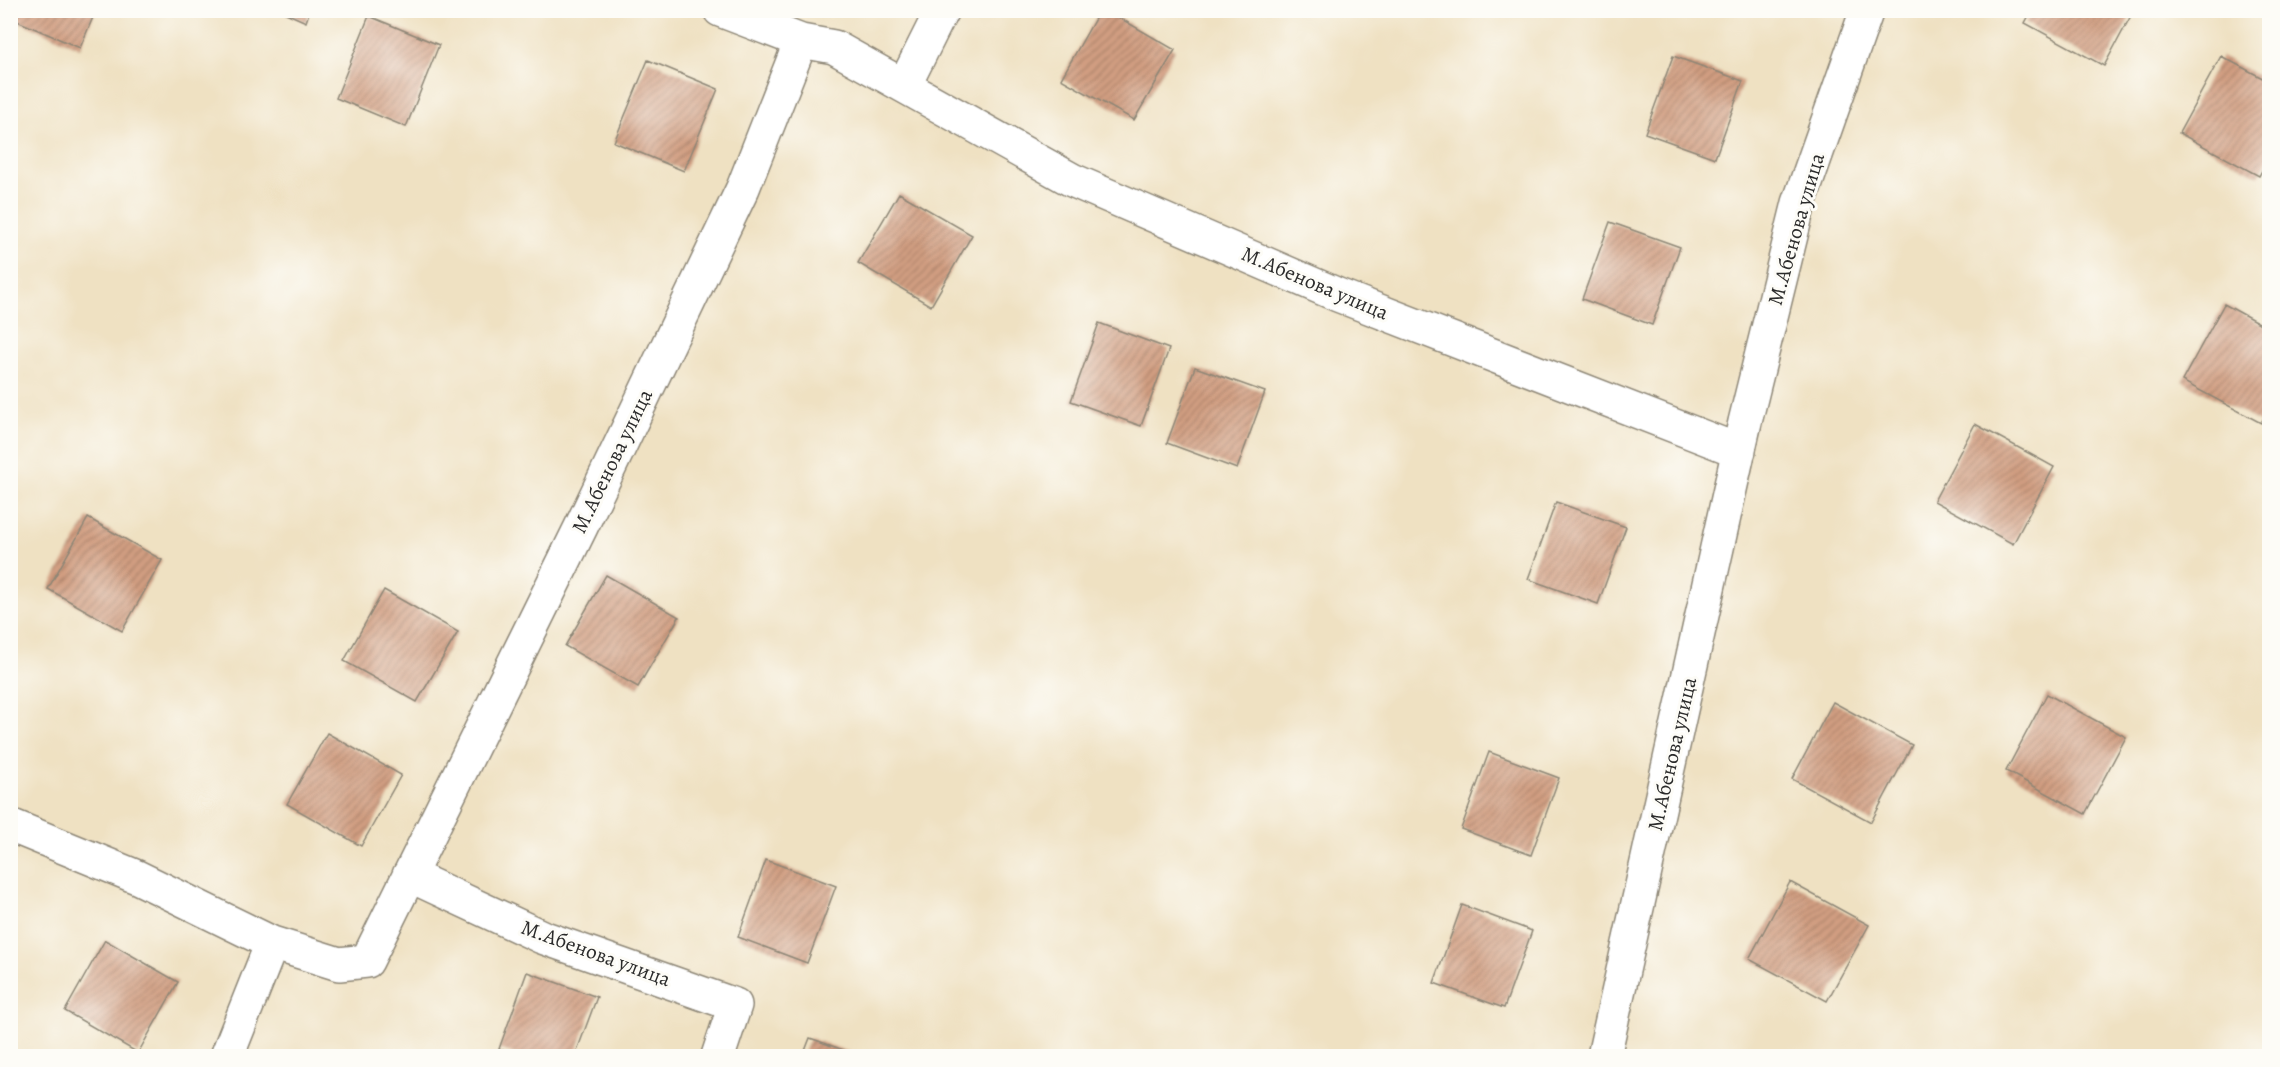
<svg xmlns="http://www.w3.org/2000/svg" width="2280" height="1067" font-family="Alegreya,serif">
	<defs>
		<pattern id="building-hatch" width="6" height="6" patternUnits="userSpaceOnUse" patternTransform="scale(1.5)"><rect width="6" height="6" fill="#d19e81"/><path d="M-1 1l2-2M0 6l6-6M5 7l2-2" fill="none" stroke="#aa816a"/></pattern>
	</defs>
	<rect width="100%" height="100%" fill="#fdfcf7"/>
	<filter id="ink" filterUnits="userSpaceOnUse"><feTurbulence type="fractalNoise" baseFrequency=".0167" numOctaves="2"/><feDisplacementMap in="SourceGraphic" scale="12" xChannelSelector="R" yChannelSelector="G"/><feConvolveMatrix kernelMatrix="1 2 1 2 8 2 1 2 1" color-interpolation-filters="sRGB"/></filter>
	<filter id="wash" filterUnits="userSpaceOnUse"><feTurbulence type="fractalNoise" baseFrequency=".008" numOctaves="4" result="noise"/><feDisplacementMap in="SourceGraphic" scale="24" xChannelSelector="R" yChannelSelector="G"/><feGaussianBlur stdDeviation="1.35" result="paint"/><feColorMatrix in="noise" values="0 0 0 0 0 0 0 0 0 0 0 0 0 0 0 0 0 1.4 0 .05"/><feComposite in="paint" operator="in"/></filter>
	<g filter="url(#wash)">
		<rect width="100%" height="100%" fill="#efe1c2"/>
		<g id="blocks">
			<!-- building -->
			<path fill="url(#building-hatch)" d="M19,10H96L80,48L15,20Z
				M279,10H310L306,22Z
				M1100,10H1106L1175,50L1134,120L1061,79Z
				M2032,10H2134L2104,66L2025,23Z
				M369,16L439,45L406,127L336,98Z
				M1673,56L1743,81L1715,158L1645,133Z
				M2221,56L2270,82V156L2259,176L2179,133Z
				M648,60L718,89L684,171L614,142Z
				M899,193L972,235L931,306L858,263Z
				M1610,222L1680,247L1652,325L1582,299Z
				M2224,304L2270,329V408L2261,423L2182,381Z
				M1099,323L1169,349L1141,426L1071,401Z
				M1195,367L1265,392L1237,469L1167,443Z
				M1975,424L2054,467L2013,544L1934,501Z
				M1556,502L1626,527L1598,604L1528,579Z
				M88,518L162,560L122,631L48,589Z
				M606,575L679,617L638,687L565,646Z
				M384,590L458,632L417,702L344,661Z
				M2047,694L2126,737L2085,814L2006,771Z
				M1833,702L1912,745L1871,822L1792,779Z
				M327,733L401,775L361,846L287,804Z
				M1489,752L1559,778L1531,855L1461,829Z
				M766,860L836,886L807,963L738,937Z
				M1790,882L1869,925L1827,1001L1749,959Z
				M1462,905L1532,931L1504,1008L1434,983Z
				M105,940L178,982L138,1053L65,1011Z
				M527,972L597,997L575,1056H520L499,1049Z
				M810,1038L860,1056H803Z"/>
		</g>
	</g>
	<g filter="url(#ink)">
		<use href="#blocks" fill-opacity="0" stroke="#8d8676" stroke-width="1.5"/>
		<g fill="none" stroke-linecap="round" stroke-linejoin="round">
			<!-- minor casing -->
			<g stroke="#8d8676" stroke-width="36">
				<path id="minor" d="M720,10L801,41L834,47L1072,180L1338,295L1739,451
					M904,86L942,10
					M10,825L137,877L272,943L339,964L367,961L581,527L743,188L801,41
					M409,875L542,937L735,1005L718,1056
					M227,1056L272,943
					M1604,1056L1745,422L1799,203L1867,10"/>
			</g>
			<!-- minor -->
			<use href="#minor" stroke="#fff" stroke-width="33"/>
		</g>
	</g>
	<g text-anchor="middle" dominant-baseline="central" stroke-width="6" stroke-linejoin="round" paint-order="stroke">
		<!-- street labels -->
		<g font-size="21" fill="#2b2b2b" stroke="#fdfcf7">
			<text transform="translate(1796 229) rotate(-74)">М.Абенова улица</text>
			<text transform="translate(1315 283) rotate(23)">М.Абенова улица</text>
			<text transform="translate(612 461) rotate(-64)">М.Абенова улица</text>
			<text transform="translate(1672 754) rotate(-77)">М.Абенова улица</text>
			<text transform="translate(596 953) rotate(20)">М.Абенова улица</text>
		</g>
	</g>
	<!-- margin -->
	<rect width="2280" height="1067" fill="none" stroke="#fdfcf7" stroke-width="36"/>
</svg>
